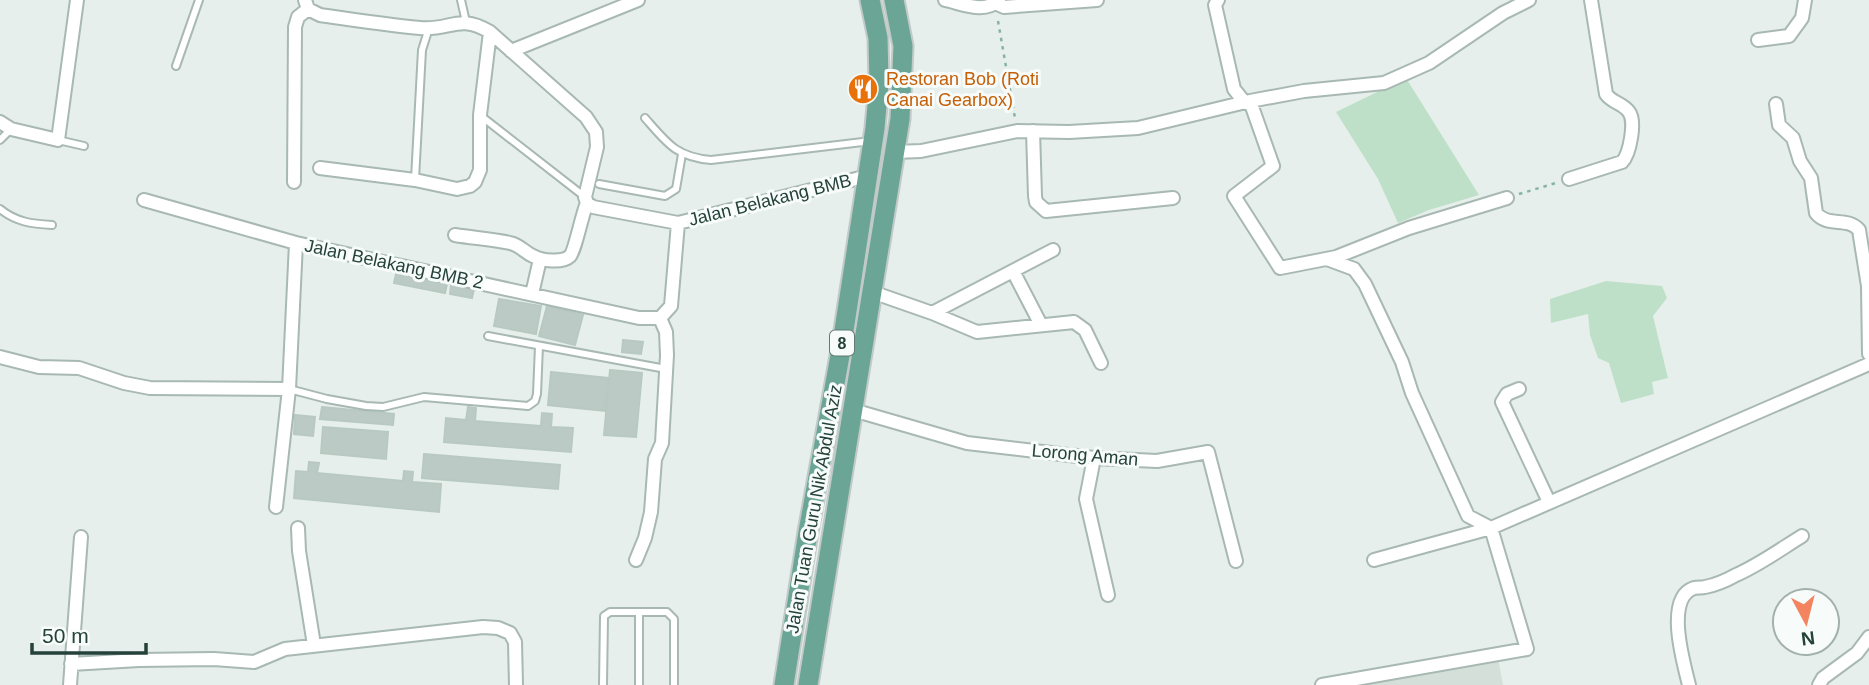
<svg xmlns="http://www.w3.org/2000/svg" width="1869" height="685" font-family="Helvetica,sans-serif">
	<rect width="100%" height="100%" fill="#e6efeb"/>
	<!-- built -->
	<path fill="#d4dfda" d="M1498,658L1503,685H1351L1392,679Z"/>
	<!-- green -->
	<path fill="#bfe0c8" d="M1406,78L1479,195L1429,210L1398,223L1378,179L1336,112Z
		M1606,281L1662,286L1667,298L1653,316L1668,378L1652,382L1654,394L1621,403L1609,363L1598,358L1590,335L1588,314L1551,323L1550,299Z"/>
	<!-- building -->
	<path fill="#bbcac4" stroke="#b8c9c2" stroke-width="2" d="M396,274L447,284L445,293L394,283Z
		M451,285L474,289L472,298L450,294Z
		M499,299L541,306L536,334L494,326Z
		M547,306L583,315L575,345L539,336Z
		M623,340L643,342L641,354L622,352Z
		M610,370L642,373L636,437L604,435Z
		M551,372L608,378L605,411L548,405Z
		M322,407L394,414L393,425L320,419Z
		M468,407L476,408L475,421L541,426L542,413L552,414L551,427L573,428L571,452L444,442L446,418L466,420Z
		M295,415L315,417L313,436L294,434Z
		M323,427L388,432L386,459L321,453Z
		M424,454L560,465L558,489L422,478Z
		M309,462L319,463L317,473L403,481L404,471L413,472L412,482L441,484L439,512L294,498L296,471L308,472Z"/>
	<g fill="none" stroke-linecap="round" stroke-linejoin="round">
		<!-- lane casing -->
		<g stroke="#a8b8b2" stroke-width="10">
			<path id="lane" d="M461,0L466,22
				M176,66L199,0
				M481,116L585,197
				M645,118C667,143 676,157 711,160L871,141
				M0,140L11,129
				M58,140L84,146
				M415,179L422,50L429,28
				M599,184L665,196L676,189L682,154
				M0,209C16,222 32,224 52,225
				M488,336L666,369
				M289,389L327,399L366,406L383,407L424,397L528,406L535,401L537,394L539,346
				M639,612V685
				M603,685L604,616L610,612H667L674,619V685"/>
		</g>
		<!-- street casing -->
		<g stroke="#a8b8b2" stroke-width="16">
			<path id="street" d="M305,0L308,9L320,15C354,20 387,25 420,28C451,31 458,13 490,32L586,117L596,132L597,147L585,197L587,203L593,207L678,223L868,176
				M945,0C964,4 984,14 999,0
				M1218,0L1215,5L1234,89L1245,103
				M995,3L1004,7L1097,0
				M1758,40L1789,36L1802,18L1805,0
				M511,51L638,0
				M1250,101L1273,166L1234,196L1280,268L1336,257L1409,228L1507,198
				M1776,104L1779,125L1793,138L1800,161L1811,178L1816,213C1828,228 1847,216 1859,230L1868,286L1869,354
				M0,122L11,129L58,140L77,0
				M1033,131L1035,196L1036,202L1046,211L1173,198
				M895,152L921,151L1017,131L1069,132L1138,128L1250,101L1304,91L1384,83L1429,63L1503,13L1529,0
				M320,168L415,180L457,189L470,186L475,182L480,170V115L490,32
				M1569,179L1622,162C1630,154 1636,121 1629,112C1623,103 1612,103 1606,94L1591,0
				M294,182L295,27L298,17L308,9
				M144,200L296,243
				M455,235C473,238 492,239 510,243C520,245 524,252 533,256C542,261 563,263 570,256C575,251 582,214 587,203
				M1327,259L1354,269L1365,284L1402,362L1412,393L1468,516L1491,528L1869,364
				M1013,271L1041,325
				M872,292L932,313L1053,250
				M532,294L540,259
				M932,313L977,332L1074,322L1085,330L1101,363
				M0,357L39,367L79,368L124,383L150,388L289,389L296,243L639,318H660L671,306L678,223
				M1519,389L1507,394L1502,402L1549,502
				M853,410L967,443L1094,458L1157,461L1208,452L1236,561
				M1094,458L1086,499L1108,595
				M276,507L289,389
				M298,528L299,551L314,645
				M636,560L645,538L651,512L655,459L662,443L667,355L666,332L660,318
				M71,664L139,660L214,659L254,662L285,649L483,627L498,628L510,633L515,642L516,685
				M70,685L81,537
				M1322,685L1527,649L1491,528L1374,560
				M1689,685C1684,664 1664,598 1694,588C1698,587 1702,588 1705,587C1716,585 1727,580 1736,575C1759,565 1781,549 1802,536
				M1819,685L1823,678L1857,653L1869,637"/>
		</g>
		<!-- primary casing -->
		<g stroke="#c2cac8" stroke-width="23">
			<path id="primary" d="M784,685L808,532L841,350L875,128L879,83L878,38L870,0
				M808,685L900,119L903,46L894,0"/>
		</g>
		<!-- path -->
		<path stroke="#86b3a5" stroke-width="2.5" stroke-dasharray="3.5 5" stroke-linecap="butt" d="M998,21L1015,118
			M1519,194L1556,183"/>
		<!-- lane -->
		<use href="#lane" stroke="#fff" stroke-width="6"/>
		<!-- street -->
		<use href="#street" stroke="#fff" stroke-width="12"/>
		<!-- primary -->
		<use href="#primary" stroke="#6aa596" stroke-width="19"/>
	</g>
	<!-- icons -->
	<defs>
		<g id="restaurant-disc" transform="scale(1.575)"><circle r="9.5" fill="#e8710a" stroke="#f7fbf9"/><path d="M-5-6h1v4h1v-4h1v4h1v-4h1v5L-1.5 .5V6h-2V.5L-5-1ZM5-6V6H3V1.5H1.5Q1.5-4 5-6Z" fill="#fff"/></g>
	</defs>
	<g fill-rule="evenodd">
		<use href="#restaurant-disc" x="863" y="89"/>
	</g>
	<g text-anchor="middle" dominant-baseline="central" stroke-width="6" stroke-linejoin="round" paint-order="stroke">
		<!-- shield labels -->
		<rect fill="#f7fbf9" stroke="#637a73" stroke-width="2" x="830" y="330.5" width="24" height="25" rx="5"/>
		<g font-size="16" font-weight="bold" fill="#24423a">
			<text x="842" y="343">8</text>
		</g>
		<!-- food labels -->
		<g font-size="18" fill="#c56008" stroke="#f7fbf9" text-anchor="start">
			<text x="886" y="79">Restoran Bob (Roti<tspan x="886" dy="21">Canai Gearbox)</tspan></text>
		</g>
		<!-- street labels -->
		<g font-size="18" fill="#24423a" stroke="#f7fbf9">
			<text transform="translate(770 200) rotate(-14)">Jalan Belakang BMB</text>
			<text transform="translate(394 264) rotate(12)">Jalan Belakang BMB 2</text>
			<text transform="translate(1085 455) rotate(5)">Lorong Aman</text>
			<text transform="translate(814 509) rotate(-80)">Jalan Tuan Guru Nik Abdul Aziz</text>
		</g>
	</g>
	<!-- north arrow -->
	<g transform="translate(1806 622) rotate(173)"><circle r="33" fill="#f7fbf9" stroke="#a3b1ad" stroke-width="2"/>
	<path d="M0-5L12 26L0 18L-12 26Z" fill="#f4845f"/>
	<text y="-10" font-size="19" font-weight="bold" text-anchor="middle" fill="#24423a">N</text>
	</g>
	<!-- scale -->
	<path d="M32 643v10h114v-10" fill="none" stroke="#24423a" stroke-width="3.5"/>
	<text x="42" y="643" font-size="21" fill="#24423a" stroke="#f7fbf9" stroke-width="5" paint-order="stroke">50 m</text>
</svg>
